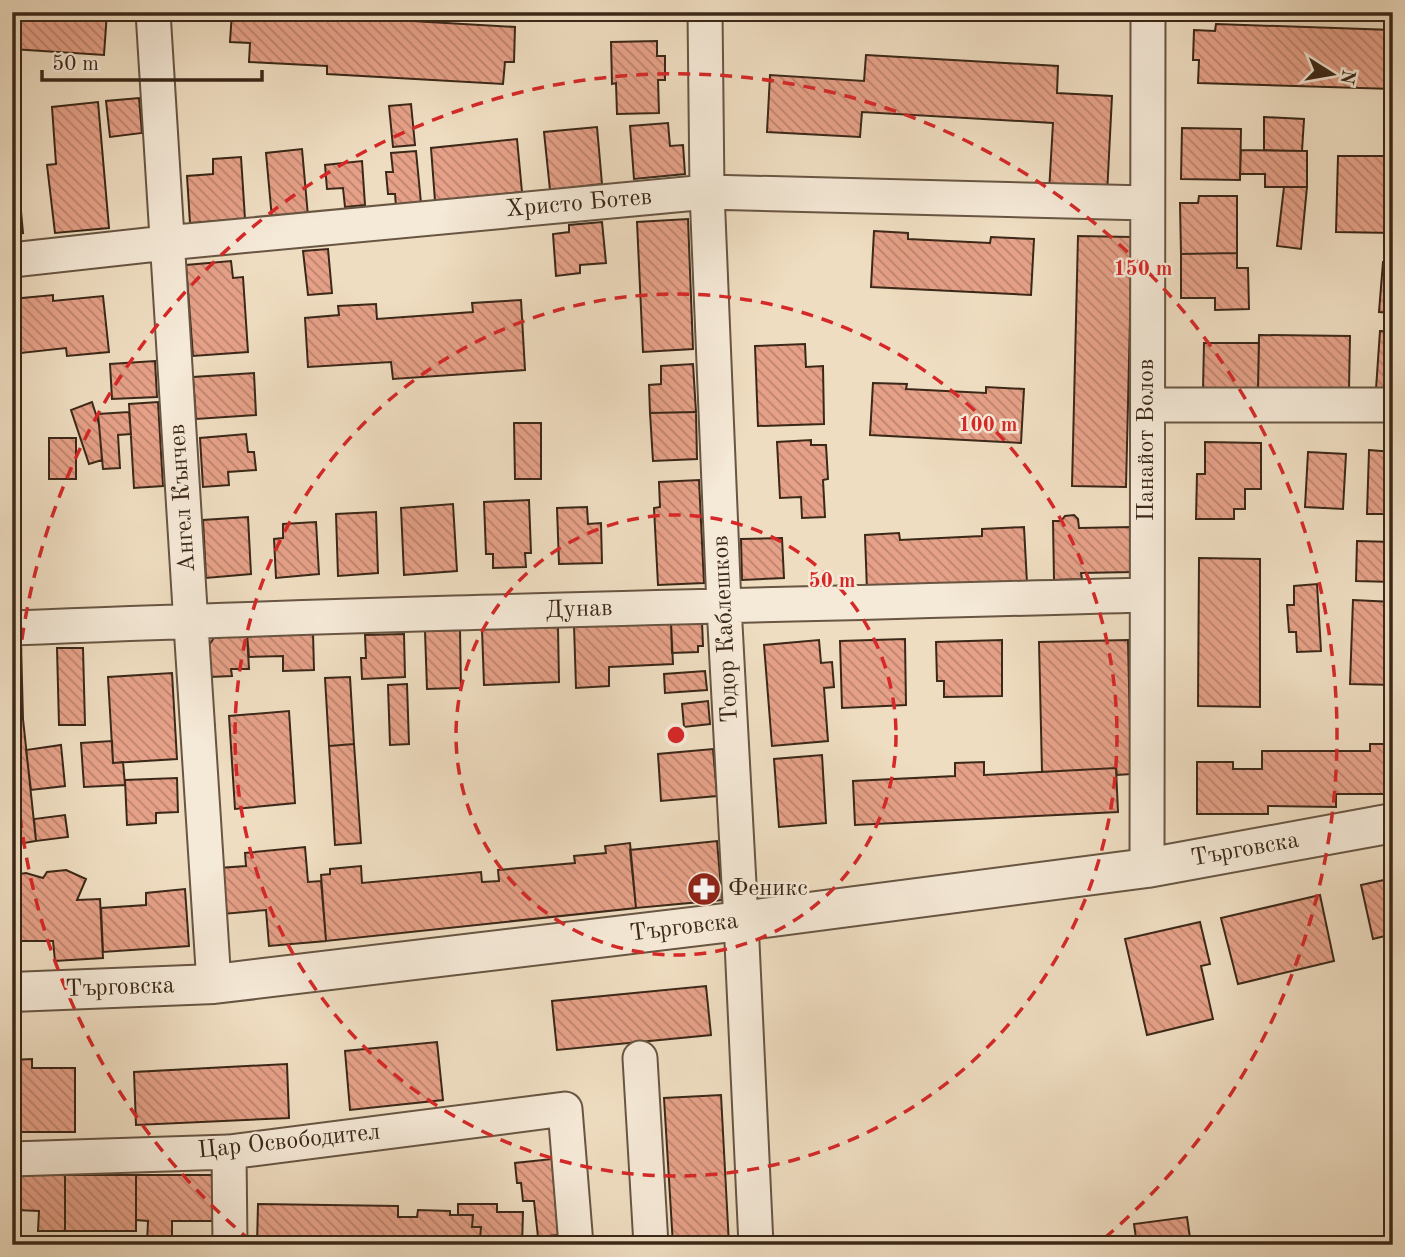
<svg xmlns="http://www.w3.org/2000/svg" width="1405" height="1257" font-family="'Old Standard TT',serif">
	<defs>
		<pattern id="building-back-hatch" width="6" height="6" patternUnits="userSpaceOnUse" patternTransform="scale(1.75)"><rect width="6" height="6" fill="#e6a188"/><path d="M-1 5l2 2M0 0l6 6M5-1l2 2" fill="none" stroke="#bc836e"/></pattern>
	</defs>
	<rect width="100%" height="100%" fill="#efddc1"/>
	<filter id="stains"><feTurbulence type="fractalNoise" baseFrequency=".00286" numOctaves="4"/><feColorMatrix values="0 0 0 0 .2 0 0 0 0 .09 0 0 0 0 .02 0 0 0 .5 -.17"/></filter>
	<radialGradient id="worn" r=".72"><stop offset=".6" stop-color="#630" stop-opacity="0"/><stop offset="1" stop-color="#630" stop-opacity=".3"/></radialGradient>
	<!-- building -->
	<path fill="url(#building-back-hatch)" stroke="#3b2818" stroke-width="2" d="M12,12H107L104,55L12,49Z
		M232,12H327V16L515,27L514,62H505L503,84L327,74V66L249,62L250,43L230,42Z
		M1216,24L1393,30V89L1198,83L1199,60H1193L1194,30L1215,31Z
		M657,41V56H665V80H658L659,113L617,114L616,83L612,84L611,42Z
		M866,55L1058,66L1057,93L1112,96L1107,195L1049,192L1053,123L862,112L860,137L767,132L770,75L864,81Z
		M139,98L142,133L110,137L106,101Z
		M98,102L109,228L55,233L47,165L56,164L52,107Z
		M411,104L415,145L393,147L389,106Z
		M1264,117L1304,119L1302,151L1264,150Z
		M668,123L670,146L683,145L685,174L634,179L630,126Z
		M597,127L602,184L550,190L544,132Z
		M1182,128L1241,129L1240,180L1181,179Z
		M517,139L522,192L435,201L431,148Z
		M302,149L308,216L272,219L266,153Z
		M1241,150L1307,151V187H1265V174H1240Z
		M416,151L421,203L396,206L395,194H388L386,172H393L391,153Z
		M1338,156H1393V233L1336,232Z
		M241,157L245,219L190,223L187,176L213,174V159Z
		M362,161L365,205L345,207L343,188L327,189L325,165Z
		M1284,187H1307L1301,249L1277,246Z
		M19,190L23,233L12,234V191Z
		M1199,196H1237V253L1181,254L1180,203H1198Z
		M688,219L693,349L643,352L637,222Z
		M602,222L606,263L580,265V273L556,276L553,234L569,232V225Z
		M874,231L908,233V239L990,243L991,237L1034,239L1031,295L871,287Z
		M1078,236L1132,237L1126,487L1072,486Z
		M328,249L332,293L308,295L303,251Z
		M1237,253V268H1248L1249,309L1215,310V298H1181V254Z
		M231,261L233,278L243,277L248,352L193,356L186,265Z
		M1383,262L1393,263V313L1379,312Z
		M53,295V301L103,296L109,352L67,356L66,348L12,354V299Z
		M521,300L525,370L393,379L391,362L308,367L305,318L339,315L338,306L376,304L377,319L473,312L472,303Z
		M1380,331L1393,332V390L1376,389Z
		M1259,335L1350,336L1349,390H1258Z
		M1204,343H1259L1258,390H1203Z
		M805,344L806,367L823,366L824,424L758,426L755,346Z
		M155,361L157,397L112,399L110,364Z
		M693,364L696,412L650,413L649,385L661,384V366Z
		M254,373L256,415L196,419L193,377Z
		M873,383L907,384L906,389L986,393V387L1024,389L1021,443L870,435Z
		M92,402L99,424L102,460L89,464L71,410Z
		M158,402L163,486L134,488L129,404Z
		M129,412L131,434L118,435L120,468L103,469L98,414Z
		M696,412L697,459L653,461L650,413Z
		M514,423H541V479H515Z
		M246,434L248,452H254L256,470L228,472L229,485L203,487L200,438Z
		M49,438H76V479H49Z
		M811,440V445H826L828,479L823,480L825,517L802,518L801,497L780,498L777,442Z
		M1205,442L1261,443V489H1245V509H1234V519H1196L1197,474H1205Z
		M1369,450L1393,452V514H1367Z
		M1308,452L1346,454L1343,509L1305,507Z
		M699,480L704,583L658,585L654,508L660,507L659,482Z
		M529,500L531,553H525L526,567L493,568V554H486L484,502Z
		M453,504L457,571L404,575L401,508Z
		M587,507L588,524L601,523L602,563L559,564L557,508Z
		M376,512L378,573L338,576L336,514Z
		M1074,515L1078,519L1079,528L1131,527L1132,572L1081,573L1082,579L1054,580L1053,521H1061L1065,516Z
		M248,517L251,574L206,578L203,520Z
		M316,522L319,574L276,578L274,539L283,538V524Z
		M1024,527L1027,583L867,591L865,535L899,533L900,540L982,536V529Z
		M782,538L784,578L742,580L741,539Z
		M1357,541L1393,542V582L1356,581Z
		M1199,558L1260,559V707L1198,706Z
		M1317,584L1321,651L1297,652L1296,632H1289L1287,605H1294V586Z
		M1353,600L1393,602V685L1350,684Z
		M702,622L703,646H698V652L672,653L671,623Z
		M671,623L673,664L609,667V686L576,688L574,625Z
		M558,627L559,682L484,685L482,629Z
		M460,630L461,688L427,689L425,631Z
		M313,632L314,670L283,671V656L249,657L247,634Z
		M247,634L249,669H231L232,676L210,677L209,645L216,635Z
		M404,634L405,677L362,679L361,658H366L365,635Z
		M905,639L906,705L842,708L840,641Z
		M819,640L821,663L832,662L834,687L824,688L828,741L772,746L764,645Z
		M1002,640V696L944,697V681H937L936,642Z
		M1128,640L1131,774L1117,775L1116,768L1042,772L1039,642Z
		M21,643L23,719L12,720V644Z
		M57,648H83L85,725H59Z
		M705,671L707,690L665,693L664,674Z
		M172,673L177,759L113,763L108,677Z
		M350,677L354,744L329,746L325,678Z
		M407,684L409,744L390,745L388,685Z
		M708,701L710,724L684,727L682,704Z
		M289,711L295,803L235,809L229,716Z
		M23,719L36,841L12,845V720Z
		M112,741L113,763L123,762L125,785L84,787L81,743Z
		M354,744L361,843L335,845L329,746Z
		M1370,744H1393V794H1336V807L1268,806V814H1197V762H1233V769H1262V751H1370Z
		M61,745L65,786L31,790L26,750Z
		M713,749L717,796L661,801L658,754Z
		M822,755L826,823L779,827L774,759Z
		M984,762V775L1116,768L1118,812L855,825L853,781L955,776V763Z
		M177,778L178,812L156,813V823L127,825L125,780Z
		M65,815L68,837L36,841L34,819Z
		M717,841L722,900L636,908L630,850Z
		M630,843L636,908L326,941L321,875L330,874V869L361,866L362,883L481,872L482,882L499,881L498,870L575,863L574,856L606,853L605,846Z
		M305,847L308,882L321,881L326,941L269,946L266,910L223,914L219,868L246,866L245,853Z
		M66,870L86,879L77,900L100,899L103,958L55,961L53,941H12V875L26,873L43,878L47,872Z
		M1393,878V934L1373,939L1361,885Z
		M185,889L189,946L103,952L101,908L146,905V893Z
		M1320,895L1334,961L1238,984L1221,918Z
		M1200,922L1210,964L1201,966L1213,1019L1147,1035L1125,939Z
		M706,986L711,1035L557,1050L552,1001Z
		M437,1042L443,1100L350,1110L345,1051Z
		M32,1059V1068H75V1132H12V1060Z
		M287,1064L289,1118L136,1125L134,1072Z
		M721,1095L729,1245H673L664,1098Z
		M552,1159L558,1235L538,1237L534,1201H523L521,1183H517L515,1163Z
		M12,1174L65,1175V1231H38L39,1211L16,1210V1219H12Z
		M65,1175H136V1231H65Z
		M136,1175H213V1221H172V1243H147L148,1221L136,1220Z
		M258,1204L398,1206V1217H417L418,1210L450,1211V1215H473L472,1227H481L480,1239L489,1240V1245H257Z
		M458,1204H497V1212H523L522,1245H489V1240L480,1239L481,1227H472L473,1215H458Z
		M1187,1217L1191,1245H1137L1134,1224Z
		M554,1236L555,1245H531L530,1238Z"/>
	<g fill="none" stroke-linecap="round" stroke-linejoin="round">
		<!-- minor casing -->
		<g stroke="#685542" stroke-width="37">
			<path id="minor" d="M153,12C171,336 194,660 214,984
				M705,12L707,192L724,606L741,921L756,1245
				M12,260L166,243L707,192L1147,203
				M1148,405H1393
				M12,628C390,613 768,605 1147,595
				M1147,868L1148,12
				M640,1058L651,1245
				M229,1152L230,1245
				M12,1159L229,1152L565,1109L576,1245"/>
		</g>
		<!-- tertiary casing -->
		<g stroke="#685542" stroke-width="42">
			<path id="tertiary" d="M12,992L214,984L741,921L1147,868L1393,823"/>
		</g>
		<!-- minor -->
		<use href="#minor" stroke="#f5e9d7" stroke-width="33"/>
		<!-- tertiary -->
		<use href="#tertiary" stroke="#f5e9d7" stroke-width="38"/>
	</g>
	<!-- distance rings -->
	<g fill="none" stroke="#d62828" stroke-width="3.5" stroke-dasharray="12 9">
		<circle cx="676" cy="735" r="220"/>
		<circle cx="676" cy="735" r="441"/>
		<path d="M251 1241A661 661 0 1 1 1101 1241"/>
	</g>
	<!-- icons -->
	<defs>
		<g id="pharmacy-disc" transform="scale(1.75)"><circle r="9.5" fill="#8f2418" stroke="#f5e9d7"/><path d="M-2-6h4v4h4v4h-4v4h-4v-4h-4v-4h4Z" fill="#fff"/></g>
	</defs>
	<g fill-rule="evenodd">
		<use href="#pharmacy-disc" x="704" y="889"/>
	</g>
	<g text-anchor="middle" dominant-baseline="central" stroke-width="5" stroke-linejoin="round" paint-order="stroke">
		<!-- street labels -->
		<g font-size="24" fill="#3b2818" stroke="#f5e9d7">
			<text transform="translate(579 204) rotate(-5)">Христо Ботев</text>
			<text transform="translate(1147 440) rotate(-90)">Панайот Волов</text>
			<text transform="translate(183 498) rotate(-94)">Ангел Кънчев</text>
			<text transform="translate(579 610) rotate(-2)">Дунав</text>
			<text transform="translate(726 629) rotate(-93)">Тодор Каблешков</text>
			<text transform="translate(1245 850) rotate(-10)">Търговска</text>
			<text transform="translate(684 928) rotate(-7)">Търговска</text>
			<text transform="translate(120 988) rotate(-2)">Търговска</text>
			<text transform="translate(289 1142) rotate(-6)">Цар Освободител</text>
		</g>
		<!-- poi labels -->
		<g font-size="24" fill="#3b2818" stroke="#f5e9d7" text-anchor="start">
			<text x="728" y="889">Феникс</text>
		</g>
	</g>
	<circle cx="676" cy="735" r="10" fill="#d62828" stroke="#f5e9d7" stroke-width="3.5"/>
	<g font-size="21" text-anchor="middle" font-weight="bold" fill="#d62828" stroke="#f5e9d7" stroke-width="5" stroke-linejoin="round" paint-order="stroke">
		<text x="1143" y="275">150 m</text>
		<text x="988" y="431">100 m</text>
		<text x="832" y="587">50 m</text>
	</g>
	<!-- margin -->
	<rect width="1405" height="1257" fill="none" stroke="#efddc1" stroke-width="42"/>
	<rect x="14" y="14" width="1377" height="1229" fill="none" stroke="#3b2818" stroke-width="3.5"/>
	<rect x="21" y="21" width="1363" height="1215" fill="none" stroke="#3b2818" stroke-width="2"/>
	<!-- north arrow -->
	<g transform="translate(1332 74) rotate(101)" stroke="#f5e9d7" stroke-width="5" paint-order="stroke">
	<path d="M0-5L12 26L0 18L-12 26Z" fill="#3b2818"/>
	<text y="-10" font-size="19" font-weight="bold" text-anchor="middle" fill="#3b2818">N</text>
	</g>
	<!-- scale -->
	<path d="M42 70v10h220v-10" fill="none" stroke="#3b2818" stroke-width="3.5"/>
	<text x="52" y="70" font-size="21" fill="#3b2818" stroke="#f5e9d7" stroke-width="5" paint-order="stroke">50 m</text>
	<rect width="100%" height="100%" filter="url(#stains)"/>
	<rect width="100%" height="100%" fill="url(#worn)"/>
</svg>
